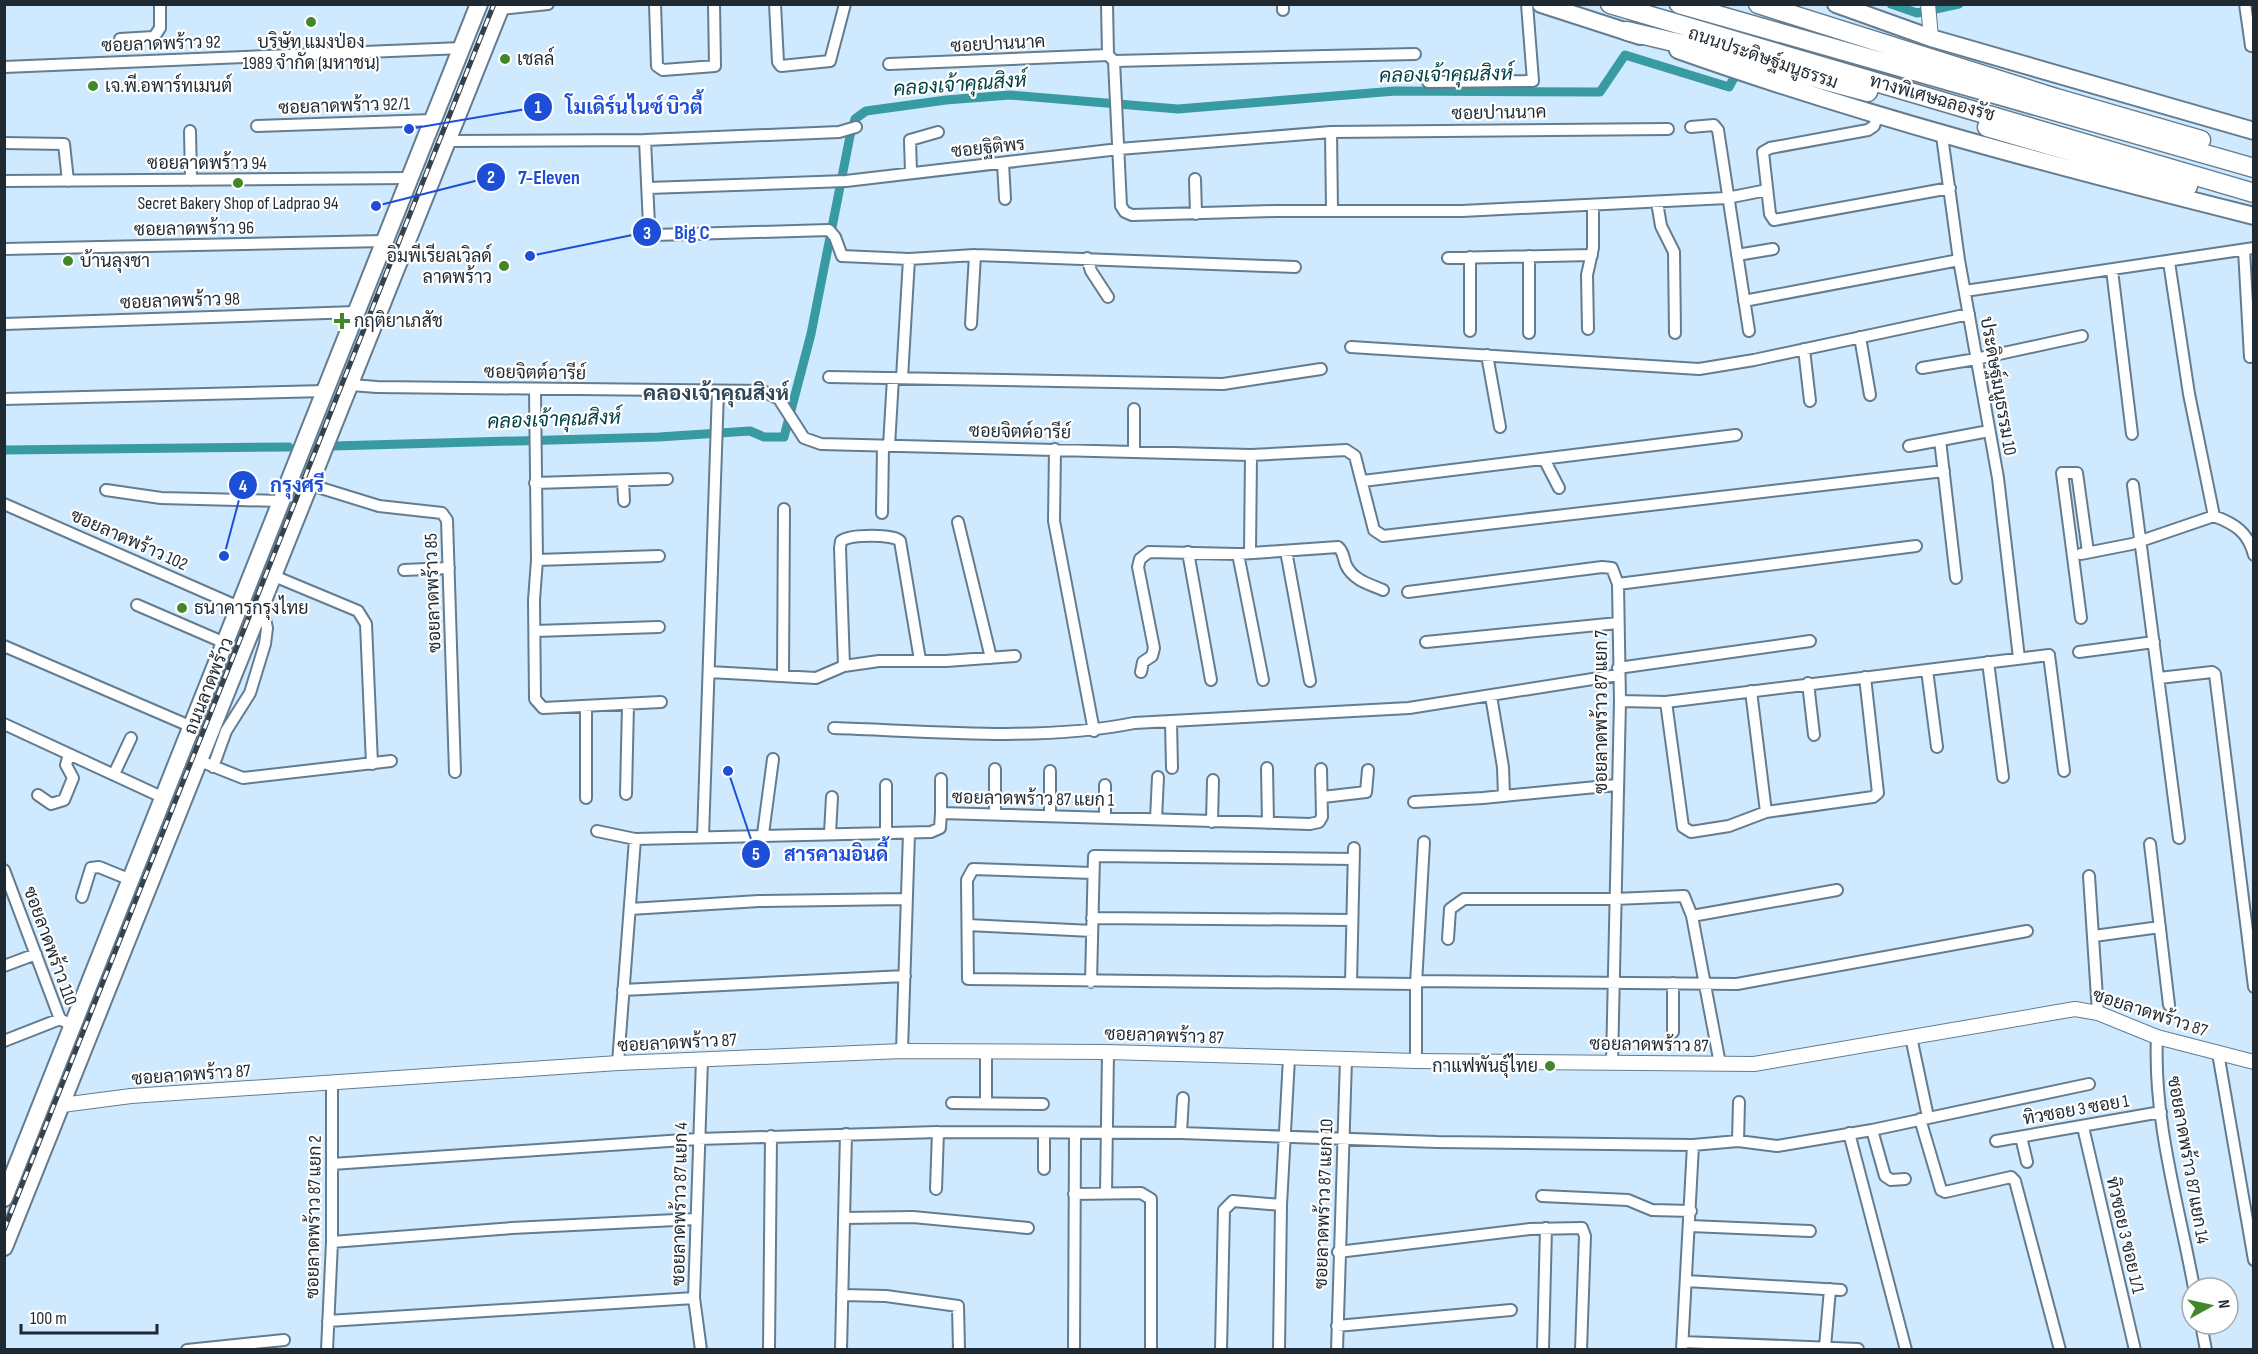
<svg xmlns="http://www.w3.org/2000/svg" width="2258" height="1354" font-family="'Sofia Sans Condensed',Sarabun,sans-serif">
	<rect width="100%" height="100%" fill="#cfe9fe"/>
	<g fill="none" stroke-linecap="round" stroke-linejoin="round">
		<!-- canal -->
		<path stroke="#389ba1" stroke-width="9" d="M1891,4L1917,13L1959,4
			M333,446L659,437L750,431L764,437H784L811,334L850,136L855,119L866,111L946,100L1010,95L1178,109L1395,91L1600,92L1625,55L1729,87L1740,67
			M4,450L289,447"/>
		<!-- street casing -->
		<g stroke="#647c8f" stroke-width="14">
			<path id="street" d="M655,4L657,66L663,70L715,66L714,4
				M775,4L778,62L781,66L830,61L845,4
				M1107,4L1108,55L1114,61L1121,206L1125,212L1132,215L1275,211H1462L1727,198L1767,190
				M1283,4V10
				M2245,4L2251,46
				M500,9L548,4
				M120,39L154,37L160,28V4
				M1114,61L1415,54
				M889,64L1108,55
				M4,67L462,48
				M1428,82L1533,81L1527,4
				M1877,117L1874,126L1868,130L1770,148L1763,152L1770,214L1774,220L1950,188
				M257,126L433,120
				M1691,127L1714,125L1718,130L1749,331
				M190,131L191,180
				M1331,132L1332,210
				M1942,136L1959,260L1998,478L2019,658
				M645,140L649,225L654,235L829,230L835,237L842,256L909,259L975,255L1295,267
				M447,141L645,140L839,132L856,127
				M4,143L64,144L68,181
				M1003,163L1005,199
				M911,173L910,140L938,132
				M1195,179L1196,214
				M4,181L409,178
				M648,188L846,181L1119,149L1331,132L1668,129
				M1657,202L1661,226L1674,252L1675,333
				M4,249L384,241
				M2244,250L2250,357
				M1737,255L1773,249
				M1470,257V331
				M1087,258L1091,271L1108,297
				M1448,258L1592,255
				M2169,262L2189,394L2214,516
				M2112,270L2132,434
				M1965,291L2254,248
				M1744,301L1959,260
				M4,324L356,312
				M971,324L975,255
				M1588,329L1587,275L1593,248V206
				M1529,333V256
				M1860,337L1870,395
				M1351,347L1699,369L1754,360L1969,314
				M1804,349L1810,401
				M1487,355L1500,427
				M1922,368L1976,359L2082,336
				M829,377L1223,384L1321,369
				M902,378L909,259
				M351,385L377,387L763,391L779,399L804,438L821,444L1251,455L1346,450L1355,456L1374,530L1383,536L1944,471
				M535,390L537,560L534,600L535,699L543,708L661,702
				M4,399L325,391
				M1940,440L1956,578
				M889,446L893,378
				M1909,446L1989,431
				M1055,449L1054,521L1094,731
				M1134,451V409
				M1544,459L1559,488
				M623,481L624,501
				M1363,481L1736,435
				M535,483L667,479
				M311,485L379,506L442,513L447,520L455,772
				M2133,485L2179,838
				M106,490L161,498L281,501
				M4,504L239,607
				M882,513L883,446
				M958,522L991,658
				M1286,551L1310,681
				M1188,552L1211,680
				M1250,552L1251,455
				M1238,554L1263,680
				M2081,554L2132,544L2214,516C2235,524 2248,532 2254,555
				M537,560L659,556
				M404,570L449,568
				M274,576L358,611L366,624L372,764
				M1618,584L1916,546
				M1408,592L1602,567L1612,568L1618,584L1620,701L1612,1063
				M137,605L225,643
				M2081,618L2062,473H2077L2088,552
				M535,631L659,627
				M1426,642L1618,623
				M4,646L192,727
				M2079,652L2154,642
				M1988,662L2003,777
				M844,666L840,548L841,541C851,534 893,534 900,541L920,660
				M1618,668L1810,641
				M1927,670L1937,747
				M709,672L816,678L844,666L879,661H946L1015,656
				M1141,672L1143,662L1152,656L1154,648L1138,567L1140,559L1149,552L1238,554L1338,547C1344,552 1343,558 1346,565C1353,580 1369,584 1383,590
				M783,675L784,509
				M2159,678L2212,672L2215,674L2254,987
				M1808,683L1814,735
				M1751,691L1766,812
				M1491,696L1503,767L1504,796
				M1620,701L1666,702L2049,655L2064,771
				M1666,702L1683,827L1691,832L1729,826L1766,812L1873,797L1878,793L1865,677
				M586,706V798
				M1171,721L1172,768
				M4,724L164,798
				M834,728C929,731 1041,742 1134,723L1409,708L1618,675
				M200,761L243,778L391,761
				M213,767L226,731L250,693L265,644L267,628L264,615L259,613
				M1267,768L1268,823
				M114,774L131,738
				M1105,785V817
				M626,794L628,704
				M38,795L51,804L64,800L73,778L66,765L69,754
				M1323,797L1366,792L1368,770
				M1414,802L1483,798L1617,785
				M941,813V779
				M995,815V769
				M1050,815V771
				M1156,819L1158,777
				M1212,822L1213,780
				M597,831L635,839L931,832L940,828L941,813L1310,824L1319,822L1322,817L1321,769
				M830,833L832,797
				M886,833V785
				M763,834L773,759
				M703,837L718,391
				M2150,844L2169,1005
				M4,870L60,1019L73,1026
				M1093,873L973,869L967,880L968,979L1416,984
				M2089,876L2098,1013
				M82,897L91,868L99,867L131,880
				M630,909L759,901L907,899
				M1692,916L1837,890
				M1092,918L1352,920
				M968,925L1092,931
				M2094,936L2160,927
				M1448,939L1450,909L1464,899H1615L1684,896L1692,916L1720,1064
				M4,966L36,954
				M1416,981L1737,984L2027,931
				M1091,982L1094,856L1354,859
				M1351,983L1354,848
				M623,990L905,976
				M1673,1032V983
				M1911,1037L1928,1117
				M2157,1037C2153,1121 2179,1206 2194,1288
				M4,1041L60,1019
				M902,1051L909,833
				M2218,1053L2254,1260
				M1416,1061V984L1424,842
				M618,1063L635,839
				M952,1103L1043,1104
				M986,1103V1052
				M1920,1119L1941,1190L1945,1192L2011,1177L2015,1181L2060,1350
				M2083,1127L2135,1350
				M1872,1130L1885,1176L1891,1180L1905,1179
				M1181,1133L1183,1098
				M1849,1133L1906,1350
				M2021,1137L2027,1162
				M1738,1141L1739,1102
				M1996,1141L2161,1112
				M332,1164L698,1139L938,1132L1181,1133L1437,1142L1693,1145L1738,1141L1777,1146L1872,1130L2089,1084
				M1044,1169V1134
				M936,1189L938,1132
				M1106,1193L1108,1052
				M1074,1194L1141,1193L1151,1199V1350
				M1542,1196L1628,1200L1652,1210L1691,1211
				M844,1218L913,1217L1028,1228
				M1690,1226L1810,1231
				M332,1242L512,1228L696,1219
				M1338,1252L1530,1229L1582,1228L1585,1236L1581,1350
				M1686,1281L1841,1290
				M842,1295L886,1296L958,1306L959,1350
				M328,1321L694,1298
				M2201,1324L2206,1350
				M1337,1326L1511,1310
				M1683,1342L1858,1349
				M1825,1347L1830,1289
				M187,1350L284,1340
				M327,1350L332,1242V1084
				M701,1350L694,1298L702,1059
				M769,1350L771,1136
				M841,1350L846,1134
				M1074,1350L1075,1134
				M1221,1350L1224,1210L1233,1201L1281,1205
				M1279,1350L1281,1205L1289,1058
				M1337,1350L1346,1059
				M1543,1350L1546,1228
				M1682,1350L1693,1145"/>
		</g>
		<!-- secondary casing -->
		<g stroke="#647c8f" stroke-width="16">
			<path id="secondary" d="M1928,4L1931,38
				M62,1105L131,1096L618,1063L902,1051L1108,1052L1416,1061L1754,1064L2075,1009L2098,1013L2157,1037L2254,1062"/>
		</g>
		<!-- primary casing -->
		<g stroke="#647c8f" stroke-width="20">
			<path id="primary" d="M1541,4L1640,36
				M1836,4L1931,38L2254,131
				M1678,50C1867,117 2059,167 2254,216
				M4,1198L479,4
				M4,1247L502,4"/>
		</g>
		<!-- highway casing -->
		<g stroke="#647c8f" stroke-width="21">
			<path id="highway" d="M1610,4L2254,193
				M1679,4L2254,168
				M1758,4L2056,98L2201,140
				M1627,31L1737,57L1868,92
				M1987,127L2188,186"/>
		</g>
		<!-- street -->
		<use href="#street" stroke="#fff" stroke-width="10"/>
		<!-- secondary -->
		<use href="#secondary" stroke="#fff" stroke-width="14"/>
		<!-- primary -->
		<use href="#primary" stroke="#fff" stroke-width="16"/>
		<!-- highway -->
		<use href="#highway" stroke="#fff" stroke-width="18"/>
		<!-- rail casing -->
		<g stroke="#35414b" stroke-width="5">
			<path id="rail" d="M4,1230L494,4"/>
		</g>
		<!-- rail -->
		<use href="#rail" stroke="#fff" stroke-width="3" stroke-dasharray="9" stroke-linecap="butt"/>
	</g>
	<!-- markers -->
	<g fill="#42872b" stroke="#fff" stroke-width="2">
		<circle cx="311" cy="22" r="6"/>
		<circle cx="505" cy="59" r="6"/>
		<circle cx="93" cy="86" r="6"/>
		<circle cx="238" cy="183" r="6"/>
		<circle cx="68" cy="261" r="6"/>
		<circle cx="504" cy="266" r="6"/>
		<path d="M339 312h6v6h6v6h-6v6h-6v-6h-6v-6h6z"/>
		<circle cx="182" cy="608" r="6"/>
		<circle cx="1550" cy="1066" r="6"/>
	</g>
	<g text-anchor="middle" dominant-baseline="central" stroke-width="4.5" stroke-linejoin="round" paint-order="stroke">
		<!-- poi labels -->
		<g font-size="18" fill="#1f2931" stroke="#fff" text-anchor="start">
			<text x="311" y="42" text-anchor="middle">บริษัท แมงป่อง<tspan x="311" dy="21">1989 จำกัด (มหาชน)</tspan></text>
			<text x="517" y="59">เชลล์</text>
			<text x="105" y="86">เจ.พี.อพาร์ทเมนต์</text>
			<text x="238" y="203" text-anchor="middle">Secret Bakery Shop of Ladprao 94</text>
			<text x="492" y="256" text-anchor="end">อิมพีเรียลเวิลด์<tspan x="492" dy="21">ลาดพร้าว</tspan></text>
			<text x="80" y="261">บ้านลุงชา</text>
			<text x="354" y="321">กฤติยาเภสัช</text>
			<text x="194" y="608">ธนาคารกรุงไทย</text>
			<text x="1538" y="1066" text-anchor="end">กาแฟพันธ์ุไทย</text>
		</g>
		<!-- street labels -->
		<g font-size="18" fill="#1f2931" stroke="#fff">
			<text transform="translate(161 44) rotate(-2)">ซอยลาดพร้าว 92</text>
			<text transform="translate(998 44) rotate(-3)">ซอยปานนาค</text>
			<text transform="translate(1763 58) rotate(19)">ถนนประดิษฐ์มนูธรรม</text>
			<text transform="translate(1932 98) rotate(16)">ทางพิเศษฉลองรัช</text>
			<text transform="translate(344 106) rotate(-2)">ซอยลาดพร้าว 92/1</text>
			<text transform="translate(1499 113) rotate(-1)">ซอยปานนาค</text>
			<text transform="translate(988 148) rotate(-6)">ซอยฐิติพร</text>
			<text x="207" y="163">ซอยลาดพร้าว 94</text>
			<text transform="translate(194 229) rotate(-1)">ซอยลาดพร้าว 96</text>
			<text transform="translate(180 301) rotate(-2)">ซอยลาดพร้าว 98</text>
			<text transform="translate(535 373) rotate(1)">ซอยจิตต์อารีย์</text>
			<text transform="translate(1998 386) rotate(80)">ประดิษฐ์มนูธรรม 10</text>
			<text transform="translate(1020 432) rotate(1)">ซอยจิตต์อารีย์</text>
			<text transform="translate(129 540) rotate(24)">ซอยลาดพร้าว 102</text>
			<text transform="translate(433 593) rotate(-92)">ซอยลาดพร้าว 85</text>
			<text transform="translate(209 686) rotate(-68)">ถนนลาดพร้าว</text>
			<text transform="translate(1601 712) rotate(-90)">ซอยลาดพร้าว 87 แยก 7</text>
			<text transform="translate(1033 799) rotate(1)">ซอยลาดพร้าว 87 แยก 1</text>
			<text transform="translate(50 946) rotate(70)">ซอยลาดพร้าว 110</text>
			<text transform="translate(2150 1013) rotate(18)">ซอยลาดพร้าว 87</text>
			<text transform="translate(1164 1036) rotate(2)">ซอยลาดพร้าว 87</text>
			<text transform="translate(677 1043) rotate(-3)">ซอยลาดพร้าว 87</text>
			<text transform="translate(1649 1045) rotate(1)">ซอยลาดพร้าว 87</text>
			<text transform="translate(191 1075) rotate(-4)">ซอยลาดพร้าว 87</text>
			<text transform="translate(2076 1110) rotate(-10)">ทิวซอย 3 ซอย 1</text>
			<text transform="translate(2188 1160) rotate(80)">ซอยลาดพร้าว 87 แยก 14</text>
			<text transform="translate(680 1204) rotate(-89)">ซอยลาดพร้าว 87 แยก 4</text>
			<text transform="translate(1324 1204) rotate(-88)">ซอยลาดพร้าว 87 แยก 10</text>
			<text transform="translate(314 1217) rotate(-89)">ซอยลาดพร้าว 87 แยก 2</text>
			<text transform="translate(2125 1235) rotate(77)">ทิวซอย 3 ซอย 1/1</text>
		</g>
		<!-- water labels -->
		<g font-size="20" font-style="italic" fill="#024145" stroke="#fff">
			<text transform="translate(1446 75) rotate(-1)">คลองเจ้าคุณสิงห์</text>
			<text transform="translate(960 85) rotate(-4)">คลองเจ้าคุณสิงห์</text>
			<text transform="translate(554 420) rotate(-2)">คลองเจ้าคุณสิงห์</text>
		</g>
		<!-- quarter labels -->
		<g font-size="21" font-weight="bold" fill="#2f4556" stroke="#fff">
			<text x="716" y="393">คลองเจ้าคุณสิงห์</text>
		</g>
	</g>
	<!-- callouts -->
	<path fill="none" stroke="#1d4ed8" stroke-width="2" d="M409 129L538 107M376 206L491 177M530 256L647 232M224 556L243 485M728 771L756 854"/>
	<g fill="#1d4ed8" stroke="#fff" stroke-width="2">
		<circle cx="409" cy="129" r="6"/>
		<circle cx="376" cy="206" r="6"/>
		<circle cx="530" cy="256" r="6"/>
		<circle cx="224" cy="556" r="6"/>
		<circle cx="728" cy="771" r="6"/>
		<circle cx="538" cy="107" r="15"/>
		<circle cx="491" cy="177" r="15"/>
		<circle cx="647" cy="232" r="15"/>
		<circle cx="243" cy="485" r="15"/>
		<circle cx="756" cy="854" r="15"/>
	</g>
	<g font-size="18" text-anchor="middle" font-weight="bold" fill="#fff">
		<text x="538" y="113">1</text>
		<text x="491" y="183">2</text>
		<text x="647" y="239">3</text>
		<text x="243" y="492">4</text>
		<text x="756" y="860">5</text>
	</g>
	<g font-size="20" text-anchor="middle" font-weight="bold" fill="#1d4ed8" stroke="#fff" stroke-width="4.5" stroke-linejoin="round" paint-order="stroke">
		<text x="634" y="114">โมเดิร์นไนซ์ บิวตี้</text>
		<text x="549" y="184">7-Eleven</text>
		<text x="692" y="239">Big C</text>
		<text x="297" y="492">กรุงศรี</text>
		<text x="836" y="861">สารคามอินดี้</text>
	</g>
	<!-- border -->
	<rect width="2258" height="1354" fill="none" stroke="#1f2931" stroke-width="12"/>
	<!-- north arrow -->
	<g transform="translate(2210 1306) rotate(82)"><circle r="28" fill="#ffffff" stroke="#a5a9ad" stroke-width="1.5"/>
	<path d="M0-4.5L10 22L0 15L-10 22Z" fill="#42872b"/>
	<text y="-9" font-size="16" font-weight="bold" text-anchor="middle" fill="#1f2931">N</text>
	</g>
	<!-- scale -->
	<path d="M21 1324v9h136v-9" fill="none" stroke="#1f2931" stroke-width="3"/>
	<text x="30" y="1324" font-size="18" fill="#1f2931" stroke="#ffffff" stroke-width="4.5" paint-order="stroke">100 m</text>
</svg>
